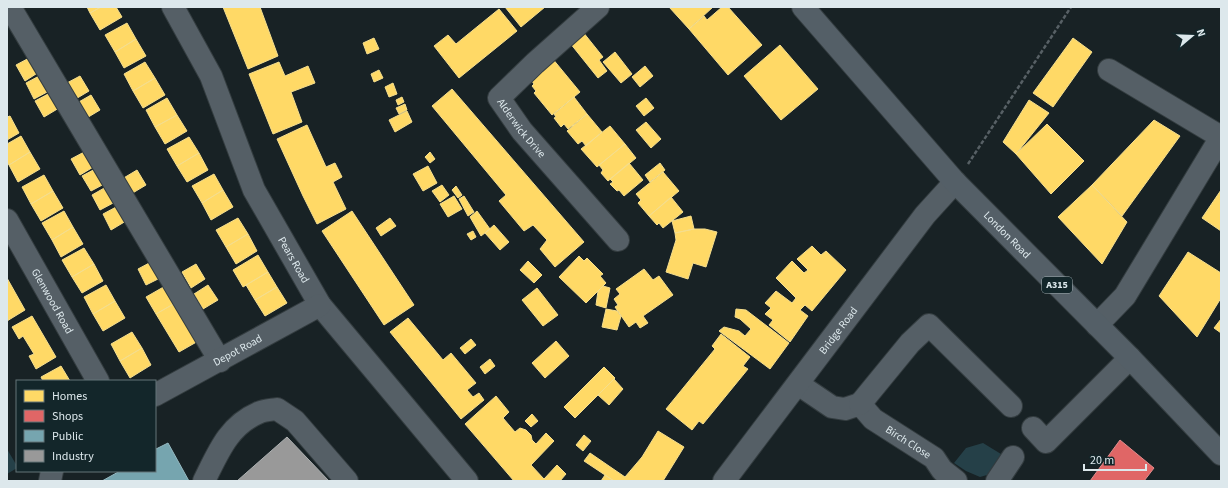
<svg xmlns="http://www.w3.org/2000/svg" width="1228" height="488" font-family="'Source Sans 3',sans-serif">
	<rect width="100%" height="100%" fill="#182225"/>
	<!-- green -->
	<path fill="#254048" d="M983,443L1001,454L987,475L980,477L966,471L954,463L966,448Z
		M7,449L17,466V468L7,474Z"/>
	<!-- homes -->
	<path fill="#ffd966" stroke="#f5de8e" d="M87,7H101L90,13Z
		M101,7H116L122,17L100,30L90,13Z
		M223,7H260L278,56L248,69Z
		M505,7H545L521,27Z
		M669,7H713L689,29Z
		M722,7H728L762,45L728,75L689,29L704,16L707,20Z
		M499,9L517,31L459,78L434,46L448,35L456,44Z
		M127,23L136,39L115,52L105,35Z
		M583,32L603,57L599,60L607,71L598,78L570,43Z
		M374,38L379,49L367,54L363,43Z
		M1073,38L1092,52L1053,107L1033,93Z
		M136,39L146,56L124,68L115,52Z
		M780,45L818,89L781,120L744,76Z
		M615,52L632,74L621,83L603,62Z
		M31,57L39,72L25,81L16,65Z
		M552,58L580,92L552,115L534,93L536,91L532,86L534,84L529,77Z
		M145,62L155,78L133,91L124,74Z
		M279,62L285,76L308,66L315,83L291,92L302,122L273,134L249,74Z
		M645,66L653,76L640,87L632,77Z
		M379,70L383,78L374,82L371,74Z
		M41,75L49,91L34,99L26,83Z
		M80,76L89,91L74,100L65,84Z
		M155,78L165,95L143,108L133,91Z
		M393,83L397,94L389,97L385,87Z
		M452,89L584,242L555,267L540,249L547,240L533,225L524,231L499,201L506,195L432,106Z
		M50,93L59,108L44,117L35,101Z
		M91,95L100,110L85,119L77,103Z
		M402,97L404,102L398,105L396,100Z
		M574,97L587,114L568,129L564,124L561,127L554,118L556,117L554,114Z
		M167,98L177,115L155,127L146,110Z
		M646,98L654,108L644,116L636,106Z
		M1029,100L1049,113L1016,154L1003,142Z
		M405,104L407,110L399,114L396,108Z
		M407,111L412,122L395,132L389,120Z
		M587,114L602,132L586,146L582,141L578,144L567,131Z
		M177,115L187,131L165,144L155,127Z
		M10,116L19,133L7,140V117Z
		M1154,120L1180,136L1122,216L1092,185Z
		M646,122L661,139L651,148L636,130Z
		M1047,124L1084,161L1051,194L1016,154Z
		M307,125L326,167L335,163L342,177L333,182L346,209L317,224L303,196L277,139Z
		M610,126L625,144L597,167L581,149Z
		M21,136L30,152L9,165L7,162V144Z
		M189,137L199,153L177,166L167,149Z
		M625,144L636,158L608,181L601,173L603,170L599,165Z
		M86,151L95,166L80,175L71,159Z
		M30,152L40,169L18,182L9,165Z
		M430,152L435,159L430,163L425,157Z
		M199,153L208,170L187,182L177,166Z
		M629,163L643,180L624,196L619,190L617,191L610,184L613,182L610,179Z
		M660,163L665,170L650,182L645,175Z
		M428,166L437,183L423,191L413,174Z
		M97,168L106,183L91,191L82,176Z
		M137,170L146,185L131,194L122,179Z
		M663,172L679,191L649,216L638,203L641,200L636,194Z
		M214,174L223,190L202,203L192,186Z
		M44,175L53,191L31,204L22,187Z
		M442,185L449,195L440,202L432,191Z
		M1092,185L1127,222L1102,264L1058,217Z
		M456,186L462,195L458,198L452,190Z
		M106,187L115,202L100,210L92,195Z
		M223,190L233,207L211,220L202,203Z
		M1221,190V231L1202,218Z
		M53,191L63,208L41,221L31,204Z
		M454,196L462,209L448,217L440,204Z
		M464,196L474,212L468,216L459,199Z
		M671,197L683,212L663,228L659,223L657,225L649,216Z
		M118,206L126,221L111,230L103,214Z
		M64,211L73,227L52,240L42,223Z
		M352,211L414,305L384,325L322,231Z
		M477,211L490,229L481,236L470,217Z
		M691,216L694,229L675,233L672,221Z
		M238,218L248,234L226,247L216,230Z
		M390,218L396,226L381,236L376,228Z
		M494,225L509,242L500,250L485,233Z
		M73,227L83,244L61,257L52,240Z
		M694,229H705L717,232L706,267L693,263L688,279L666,272L676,240L675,233Z
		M473,231L476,237L471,240L467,234Z
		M248,234L257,251L236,264L226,247Z
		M812,246L821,255L826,251L846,270L812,311L805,305L800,310L808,316L790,342L769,325L773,320L765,314L771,308L765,303L776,291L792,303L796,298L776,278L792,261L804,273L808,270L797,259Z
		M84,248L94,264L72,277L62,260Z
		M1188,252L1221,273V298L1197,337L1159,296Z
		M258,255L268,272L243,287L233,270Z
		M579,256L584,261L587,258L603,274L600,276L606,283L586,303L559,277Z
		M153,261L162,277L146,285L138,269Z
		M528,261L542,275L534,283L520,270Z
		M94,264L103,281L82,293L72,277Z
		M196,264L205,279L191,288L182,272Z
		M644,269L653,280L659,276L673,295L643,316L648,323L640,328L636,322L629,327L615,307L618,305L614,299L620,294L616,289Z
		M268,272L277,287L255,300L246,285Z
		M7,278L25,310L7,321Z
		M106,285L115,301L93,314L84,297Z
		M167,285L177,302L156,314L146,297Z
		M208,285L218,300L203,309L194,294Z
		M603,286L610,288L606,308L596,305L598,291Z
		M277,287L287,303L265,316L255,300Z
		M537,288L558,315L543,326L522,300Z
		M115,301L125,318L103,331L93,314Z
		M177,302L200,340L179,352L156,314Z
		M606,309L617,311L621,316L617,330L602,327Z
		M736,309L746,310L789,343L770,369L719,331L724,327L739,331L745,336L751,329L740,319L735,317Z
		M32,316L56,357L36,369L29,356L34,354L23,336L19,339L12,327Z
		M408,318L443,360L451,353L476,383L467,390L473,397L479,393L484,400L461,419L390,332Z
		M1221,319V333L1214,328Z
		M132,332L142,348L120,361L111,344Z
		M721,334L750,357L743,366L748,369L703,424L699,421L692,430L666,409L715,349L712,346Z
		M471,339L476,345L465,354L460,348Z
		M556,341L569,356L545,378L532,363Z
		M142,348L151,365L130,378L120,361Z
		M490,359L495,366L485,374L480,367Z
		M61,366L70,381H43L41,377Z
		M604,367L615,378L575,418L564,407Z
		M614,379L623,389L609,405L598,395Z
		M496,396L509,412L503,418L515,432L520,428L526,430L531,435L532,440L536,444L546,433L554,441L531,465L544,479L557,465L566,474L560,481H514L465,424Z
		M532,414L538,421L531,427L525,421Z
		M658,431L684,447L663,481H614L584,461L590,453L625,477L642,457Z
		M584,435L591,441L583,451L576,445Z
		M605,475L614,481H601Z"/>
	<!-- shops -->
	<path fill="#e06666" stroke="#df8d8e" d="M1120,440L1154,468L1144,481H1090Z"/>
	<!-- public -->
	<path fill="#76a5af" stroke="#95b9c1" d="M168,443L189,481H102L120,471H155V447L156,449Z"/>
	<!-- industry -->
	<path fill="#999" stroke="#adb1b2" d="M287,437L329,481H237Z"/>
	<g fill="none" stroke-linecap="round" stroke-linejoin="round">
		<!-- minor casing -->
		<g stroke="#343d40" stroke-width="24">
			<g id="minor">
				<path d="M10,7L220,361"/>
				<path id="s1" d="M173,7L211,76L254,190L320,305L467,481"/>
				<path id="s2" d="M598,7L535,63L499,98L522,131L618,240"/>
				<path id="s3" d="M7,220L98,381"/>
				<path d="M1097,325L1125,296L1221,137L1109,70"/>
				<path id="s4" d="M798,384L832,407L845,409L860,404L873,419L934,458L942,470L956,481"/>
				<path id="s5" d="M155,395L320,305"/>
				<path d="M860,404L910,343L929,325L1011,406"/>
				<path d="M1033,428L1046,442L1130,358"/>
				<path d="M50,481L52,471"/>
				<path d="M204,481C218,453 228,426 258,413C264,410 271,410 277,409L295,421L347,481"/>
				<path id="s6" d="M724,481L925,215L955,182"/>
				<path d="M997,481L1013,457"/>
			</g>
		</g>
		<!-- major casing -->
		<g stroke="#343d40" stroke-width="24">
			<g id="major">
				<path id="s7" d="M803,7L955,182L1130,358L1221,454"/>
			</g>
		</g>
		<!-- path -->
		<path stroke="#576065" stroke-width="2.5" stroke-dasharray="4 2" stroke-linecap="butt" d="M968,164L1071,7"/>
		<!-- minor -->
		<use href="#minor" stroke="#555f66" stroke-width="22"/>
		<!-- major -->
		<use href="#major" stroke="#545f67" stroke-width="22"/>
	</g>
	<g text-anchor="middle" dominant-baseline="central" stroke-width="4" stroke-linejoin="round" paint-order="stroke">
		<!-- shield labels -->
		<rect fill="#13262a" stroke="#a0aeb2" stroke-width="1" x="1042" y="277" width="30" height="16" rx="3"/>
		<g font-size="10" font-weight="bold" fill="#dde8ec">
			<text x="1057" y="285">A315</text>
		</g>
		<!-- street labels -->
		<g font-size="11" fill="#dde8ec" stroke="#13262a">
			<text stroke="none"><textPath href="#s2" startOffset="172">Alderwick Drive</textPath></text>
			<text stroke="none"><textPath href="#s7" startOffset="306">London Road</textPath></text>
			<text stroke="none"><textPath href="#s1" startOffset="281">Pears Road</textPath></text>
			<text stroke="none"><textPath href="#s3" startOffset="93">Glenwood Road</textPath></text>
			<text stroke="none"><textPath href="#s6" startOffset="189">Bridge Road</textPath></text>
			<text stroke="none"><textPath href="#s5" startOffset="94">Depot Road</textPath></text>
			<text stroke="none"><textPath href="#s4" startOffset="132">Birch Close</textPath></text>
		</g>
	</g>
	<!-- border -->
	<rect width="1228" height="488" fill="none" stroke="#dde8ec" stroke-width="16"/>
	<!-- legend -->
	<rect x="16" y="380" width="140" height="92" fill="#13262a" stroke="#647478"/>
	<rect x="24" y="390" width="20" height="12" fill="#ffd966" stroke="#647478"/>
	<text x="52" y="400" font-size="12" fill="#dde8ec">Homes</text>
	<rect x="24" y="410" width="20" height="12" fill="#e06666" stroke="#647478"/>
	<text x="52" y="420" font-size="12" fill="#dde8ec">Shops</text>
	<rect x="24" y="430" width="20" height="12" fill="#76a5af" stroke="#647478"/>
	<text x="52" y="440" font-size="12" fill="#dde8ec">Public</text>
	<rect x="24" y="450" width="20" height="12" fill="#999999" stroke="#647478"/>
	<text x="52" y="460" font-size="12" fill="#dde8ec">Industry</text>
	<!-- north arrow -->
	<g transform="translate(1192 36) rotate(71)" stroke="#13262a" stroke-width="3" paint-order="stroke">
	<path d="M0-3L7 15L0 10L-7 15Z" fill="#dde8ec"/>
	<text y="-6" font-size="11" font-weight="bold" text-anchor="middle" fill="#dde8ec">N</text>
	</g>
	<!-- scale -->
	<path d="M1084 464v6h62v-6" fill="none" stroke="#dde8ec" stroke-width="2"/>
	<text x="1090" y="464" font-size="12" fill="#dde8ec" stroke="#13262a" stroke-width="3" paint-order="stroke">20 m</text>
</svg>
